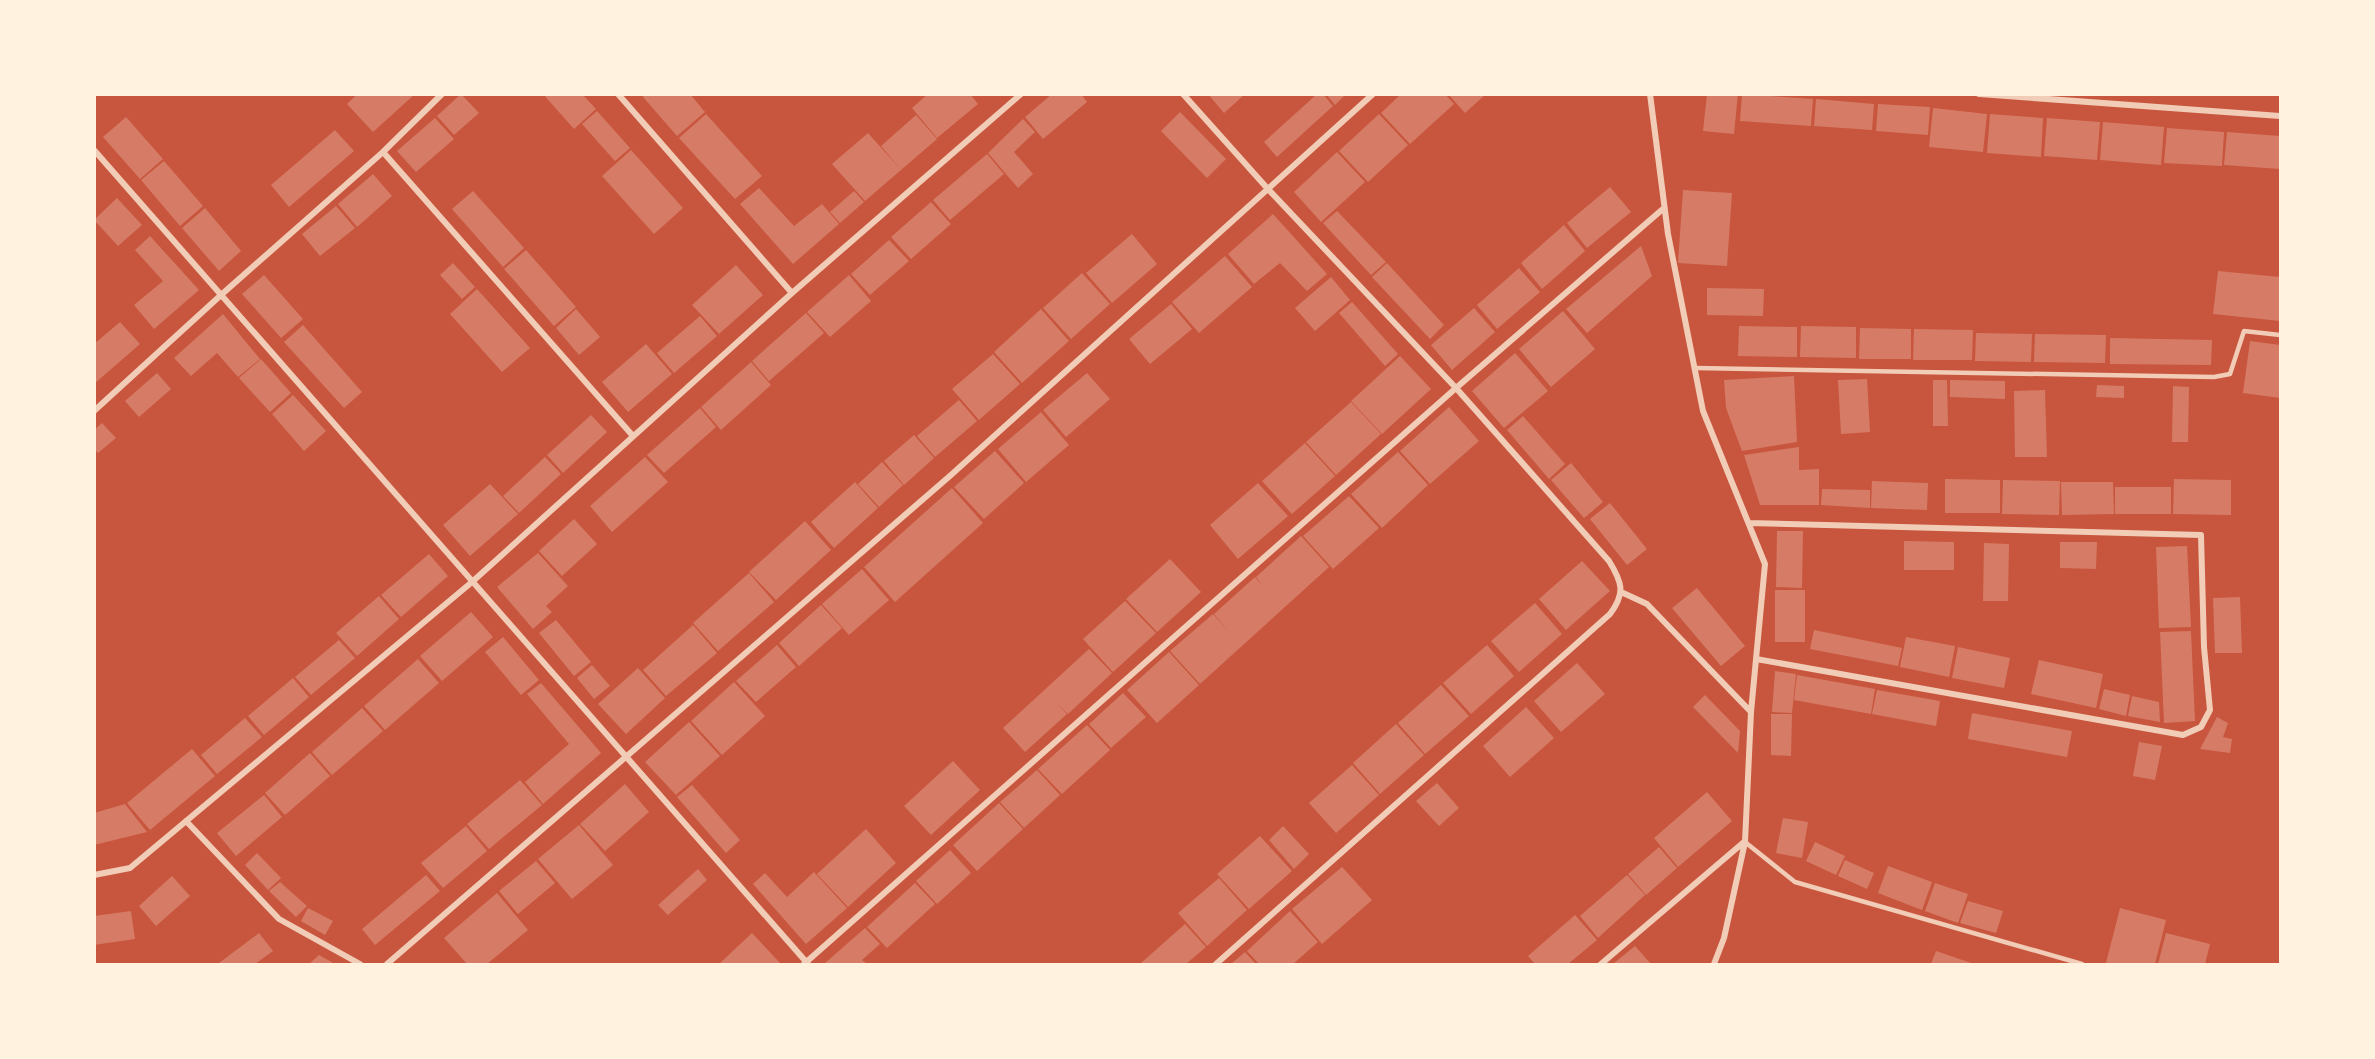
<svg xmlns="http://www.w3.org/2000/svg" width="2375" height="1059" font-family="'Asap Condensed',sans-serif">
	<rect width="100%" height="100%" fill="#c8553d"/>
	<!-- building -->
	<path fill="#d67c66" d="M357,94H415L373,132L347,104Z
		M461,94L479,113L454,135L437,116Z
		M543,94H582L596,109L574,129Z
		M645,94H690L705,112L677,136L643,97Z
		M928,94H970L978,104L937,138L912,108Z
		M1052,94H1081L1087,102L1043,139L1025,117Z
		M1208,94H1245L1224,113Z
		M1317,94H1323L1333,106L1277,157L1264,142Z
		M1326,94H1346L1335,105Z
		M1401,94H1445L1454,104L1410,144L1381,113Z
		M1448,94H1486L1465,113Z
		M1707,94H1738L1734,134L1703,131Z
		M1742,94L1813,99L1811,126L1740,121Z
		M1816,99L1874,104L1872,130L1814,126Z
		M1878,104L1930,107L1928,135L1876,131Z
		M1933,108L1987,114L1983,152L1929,147Z
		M597,111L630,148L615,161L582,124Z
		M1180,112L1226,159L1207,178L1161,131Z
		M706,114L762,176L735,199L679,138Z
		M1379,114L1408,145L1368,182L1339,151Z
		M1990,114L2043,118L2041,157L1987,153Z
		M916,115L937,139L901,170L881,146Z
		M126,117L163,159L140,179L103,137Z
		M435,118L454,139L416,172L397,151Z
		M2047,118L2100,122L2097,160L2044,156Z
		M1023,119L1035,132L1014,152L1033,174L1018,188L988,153Z
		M2103,122L2164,127L2161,165L2100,160Z
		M2167,128L2224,132L2222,166L2164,163Z
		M335,130L354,151L289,207L271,185Z
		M2227,132L2280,136V169L2224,165Z
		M868,133L901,170L865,201L832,164Z
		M631,150L683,208L654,234L602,176Z
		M1337,152L1365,182L1321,222L1294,192Z
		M987,154L1004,174L950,220L933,200Z
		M164,161L203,206L180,226L141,180Z
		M373,174L392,196L357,227L338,204Z
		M1610,187L1631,212L1587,248L1567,223Z
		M759,188L794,226L822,204L839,224L793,264L740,204Z
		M1683,190L1732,193L1727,266L1678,263Z
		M473,191L524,248L503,267L452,209Z
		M854,191L864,202L840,223L830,212Z
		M117,198L142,225L118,246L94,220Z
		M931,202L951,224L911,259L891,237Z
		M336,206L355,228L320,256L302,234Z
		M205,208L241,251L219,271L182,228Z
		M1337,211L1386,262L1371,275L1323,223Z
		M1273,214L1327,274L1307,291L1280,263L1254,284L1228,254Z
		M1564,225L1585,251L1542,289L1521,263Z
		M1132,234L1157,264L1112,303L1086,273Z
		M150,236L199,290L154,329L134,305L163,281L135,250Z
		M889,240L909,261L870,295L851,274Z
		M1641,246L1652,276L1587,333L1566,309Z
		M526,250L576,307L554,326L504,269Z
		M1225,256L1252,287L1199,333L1172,302Z
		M453,263L475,287L462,299L440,275Z
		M1387,263L1444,325L1430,339L1372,277Z
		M736,265L763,295L719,334L692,305Z
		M1519,268L1540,292L1497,329L1477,305Z
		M2218,271L2280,277V321L2213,314Z
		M1082,273L1110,304L1071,339L1043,308Z
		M264,275L303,319L281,338L242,294Z
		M849,275L871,301L830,337L807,312Z
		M1331,277L1350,300L1315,331L1295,308Z
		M1707,288L1764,289L1763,316L1707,315Z
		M477,289L530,348L502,372L450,314Z
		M1352,302L1398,354L1385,366L1339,313Z
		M1171,304L1192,329L1150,364L1129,339Z
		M1474,308L1495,332L1452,370L1431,345Z
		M576,309L600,337L579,355L556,328Z
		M1041,309L1069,341L1022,383L994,352Z
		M1563,311L1595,349L1551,387L1519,349Z
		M806,313L824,333L769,381L752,361Z
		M223,314L260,359L238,377L217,353L191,376L174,358Z
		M700,316L717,336L674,373L657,353Z
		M120,322L140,344L94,384V344Z
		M303,325L362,392L344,408L284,342Z
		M1739,326L1797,327V357L1738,356Z
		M1801,326L1856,327V358L1800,357Z
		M1860,328L1911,329V359H1859Z
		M1914,329L1973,330L1972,360H1913Z
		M1976,333L2032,334L2031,362L1975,361Z
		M2035,334L2106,335L2105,363L2034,362Z
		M2110,338L2212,340L2211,365L2110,364Z
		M2250,341L2280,345V398L2243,393Z
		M646,344L672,374L628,412L602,382Z
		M1515,353L1548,391L1504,428L1472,391Z
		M993,354L1020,384L979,420L952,389Z
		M1400,356L1431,389L1382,434L1351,401Z
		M261,359L291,393L270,412L239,378Z
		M751,362L771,385L721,430L701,407Z
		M157,373L171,389L139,417L125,401Z
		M1087,373L1110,399L1066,437L1043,410Z
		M1794,376L1797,442L1742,451L1726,408L1724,380Z
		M1867,379L1870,432L1841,434L1838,380Z
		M1933,380H1947L1948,426H1933Z
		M1950,380L2005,381V399L1950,397Z
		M2097,385L2124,386V398L2096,397Z
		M2173,386L2189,387L2188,442H2172Z
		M2045,390L2047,457H2015L2014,391Z
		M293,395L326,431L304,451L272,414Z
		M959,400L977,421L935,457L917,436Z
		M1351,402L1381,434L1336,475L1306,442Z
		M1449,407L1479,441L1430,484L1400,451Z
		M700,408L716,427L664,473L647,455Z
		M1041,412L1069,445L1026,482L998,449Z
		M591,415L607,432L563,473L547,455Z
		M1523,416L1565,464L1549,479L1507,430Z
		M102,423L116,438L98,453L94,449V430Z
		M914,435L934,458L904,485L884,461Z
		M1305,443L1335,476L1292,514L1262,481Z
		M1799,447V470L1819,469V505H1760L1744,455Z
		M995,451L1024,483L984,519L954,487Z
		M1398,452L1428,485L1382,528L1351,494Z
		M545,457L561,474L519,513L503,496Z
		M645,457L668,482L612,532L590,506Z
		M882,462L903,485L879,507L858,484Z
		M1571,463L1603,502L1584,518L1551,480Z
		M1945,479L2000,480V513H1945Z
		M2174,479L2231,480V515L2173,514Z
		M2003,480L2060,481L2059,515L2002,514Z
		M1872,481L1928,483L1927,510L1871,508Z
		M855,482L878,508L834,548L811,522Z
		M2061,482H2113L2114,514L2062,515Z
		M1258,483L1288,516L1238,559L1210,525Z
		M490,484L518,514L470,556L443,525Z
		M2115,487H2171V514H2115Z
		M952,488L983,523L895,602L864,567Z
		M1822,489L1870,490V508L1821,505Z
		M1349,496L1379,528L1333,569L1303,536Z
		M1610,503L1647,549L1627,565L1590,519Z
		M574,519L597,544L562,576L539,551Z
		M805,521L831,550L776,600L749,572Z
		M1777,531H1803L1802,588L1776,587Z
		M1301,536L1329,567L1200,684L1170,651L1213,614L1229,632L1214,614L1255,577L1263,586L1256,577Z
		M1904,541L1954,542V570H1904Z
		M2060,542H2097L2096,569L2060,568Z
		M1984,543L2009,544L2008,601H1983Z
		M2187,546L2191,627L2159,628L2156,547Z
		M538,553L568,586L546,606L552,612L533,629L497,587Z
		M429,554L448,576L401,617L381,595Z
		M1170,559L1201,592L1157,632L1126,599Z
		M1582,561L1610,591L1566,630L1539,599Z
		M862,569L889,600L849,635L822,604Z
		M749,573L774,602L718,651L693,623Z
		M1697,588L1745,646L1721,666L1672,608Z
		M1775,590H1805V642H1775Z
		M379,596L399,619L357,656L336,633Z
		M2240,597L2242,653H2215L2213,598Z
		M1125,601L1156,633L1113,672L1083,639Z
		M1535,603L1562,634L1519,672L1491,641Z
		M821,605L842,628L799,666L779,643Z
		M471,612L493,637L442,681L420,656Z
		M556,620L591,662L574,676L539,633Z
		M693,625L717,653L666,696L643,670Z
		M1814,630L1902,648L1898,666L1810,649Z
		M2191,631L2195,721L2164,723L2160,632Z
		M503,637L539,680L521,695L485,652Z
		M1906,637L1955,646L1949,677L1900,667Z
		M339,640L355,658L311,695L295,677Z
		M777,645L796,667L756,702L736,681Z
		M1487,645L1514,676L1471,714L1443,683Z
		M1958,647L2010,658L2004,688L1952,678Z
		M1089,649L1112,673L1068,714L1054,700L1067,714L1025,752L1003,728Z
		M1169,652L1199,685L1157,723L1127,690Z
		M418,659L439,683L385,730L364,706Z
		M2039,660L2103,674L2096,708L2031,694Z
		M1577,663L1605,694L1561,732L1534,701Z
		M592,665L610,686L594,699L577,678Z
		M638,668L665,698L626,734L598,704Z
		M1775,671L1796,674L1792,713L1772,712Z
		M1797,675L1875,689L1871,714L1794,700Z
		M293,678L309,697L264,735L248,716Z
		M734,682L765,716L722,755L691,721Z
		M541,683L601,753L543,804L525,782L569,744L527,694Z
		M1441,685L1469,716L1425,754L1398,723Z
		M2104,689L2130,695L2126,716L2099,709Z
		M1877,690L1940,701L1936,726L1872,714Z
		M1123,693L1146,717L1111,748L1089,724Z
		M1705,695L1740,731L1738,753L1693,707Z
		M2132,696L2159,702L2160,722L2128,716Z
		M1526,707L1554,738L1510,777L1483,746Z
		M362,708L383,731L332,775L312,752Z
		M1972,713L2072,731L2067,757L1968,739Z
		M1771,714H1792L1791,756L1771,755Z
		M2217,717L2228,723L2223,737L2232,739L2230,753L2200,749Z
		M245,718L262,737L217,774L201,755Z
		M689,722L720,756L676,795L645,762Z
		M1396,724L1424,755L1380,794L1353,763Z
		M1087,725L1110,750L1062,794L1038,769Z
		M2139,742L2162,746L2155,780L2133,776Z
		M192,749L215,776L150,830L127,803Z
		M310,753L330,776L285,815L265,793Z
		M953,761L980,790L931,835L904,806Z
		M1352,765L1379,795L1336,833L1309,803Z
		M1037,770L1060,795L1024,828L1000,802Z
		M520,780L542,805L489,849L467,824Z
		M1437,783L1459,808L1439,826L1416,801Z
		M625,784L649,812L605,851L580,824Z
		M692,785L740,840L726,853L677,797Z
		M1707,792L1732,821L1678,867L1654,838Z
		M264,795L282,817L236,856L217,833Z
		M999,803L1023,829L977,871L953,845Z
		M125,804L147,832L94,845V813Z
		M1783,818L1808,822L1802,858L1776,853Z
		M579,825L613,865L572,899L538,859Z
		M466,826L487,851L443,888L421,863Z
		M1283,826L1309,854L1294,869L1269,840Z
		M866,829L896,863L848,907L817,874Z
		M1260,836L1292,871L1249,909L1217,874Z
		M1815,842L1845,856L1836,875L1806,861Z
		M1659,847L1677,868L1646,895L1628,874Z
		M950,850L971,873L937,904L916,881Z
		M257,853L281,878L268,890L245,865Z
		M1845,860L1874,873L1867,889L1838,876Z
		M536,861L555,883L518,914L499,891Z
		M1888,866L1932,882L1922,910L1878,893Z
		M1342,867L1372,900L1322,944L1292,909Z
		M698,869L707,880L668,915L658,905Z
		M814,872L847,908L806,944L753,884L765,873L787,897Z
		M426,875L440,891L375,945L362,929Z
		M1627,875L1645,895L1598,938L1580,916Z
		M172,876L190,896L156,926L139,906Z
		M1219,878L1247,910L1207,946L1178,913Z
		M280,882L307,906L296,917L269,891Z
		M915,883L935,904L887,948L867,927Z
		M1935,883L1968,894L1958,923L1925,911Z
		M497,893L528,930L487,964H467L444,938Z
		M1968,901L2003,911L1996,933L1960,923Z
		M308,908L333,921L325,935L301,921Z
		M2120,908L2166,920L2155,964L2106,963Z
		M131,911L135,939L94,945V916Z
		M1290,911L1318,942L1293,964H1259L1247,951Z
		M1575,915L1597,940L1568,964H1535L1528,956Z
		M1185,924L1206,947L1186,964H1142L1141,963Z
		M865,928L880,944L862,960L867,964H824Z
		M259,933L273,951L255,964H221L219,963Z
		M752,933L780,963L719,964Z
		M2166,933L2210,944L2205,964H2158Z
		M1635,946L1651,964H1613Z
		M1936,951L1974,964H1931Z
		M1245,952L1256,964H1231Z
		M319,955L335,964H309Z"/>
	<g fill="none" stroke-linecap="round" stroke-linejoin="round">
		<!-- service -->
		<path stroke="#f1ccb7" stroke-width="4.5" d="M1695,368L2214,377L2230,374L2244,331L2280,335
			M1745,842L1795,882L2082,964"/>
		<!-- minor -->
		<path stroke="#f1ccb7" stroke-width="6" d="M618,94L792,293
			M1183,94L1267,188L1456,388L1609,561C1622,582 1626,593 1610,614L1216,964
			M1650,94L1668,234L1703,411L1765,564L1751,712L1745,842L1724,938L1714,964
			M1979,94L2280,116
			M94,150L808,964
			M383,152L633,436
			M94,411L221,295L383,152L442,94
			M1749,523L2201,535L2204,647L2210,710L2201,727L2183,735L1756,659
			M1621,592L1647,604L1751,712
			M186,821L279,919L360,964
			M94,875L130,868L472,582L792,293L1021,94
			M387,964L951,475L1373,94
			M804,964L1456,388L1664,208
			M1601,964L1744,842"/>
	</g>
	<!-- border -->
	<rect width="2375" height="1059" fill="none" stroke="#fff3e0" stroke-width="192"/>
</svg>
